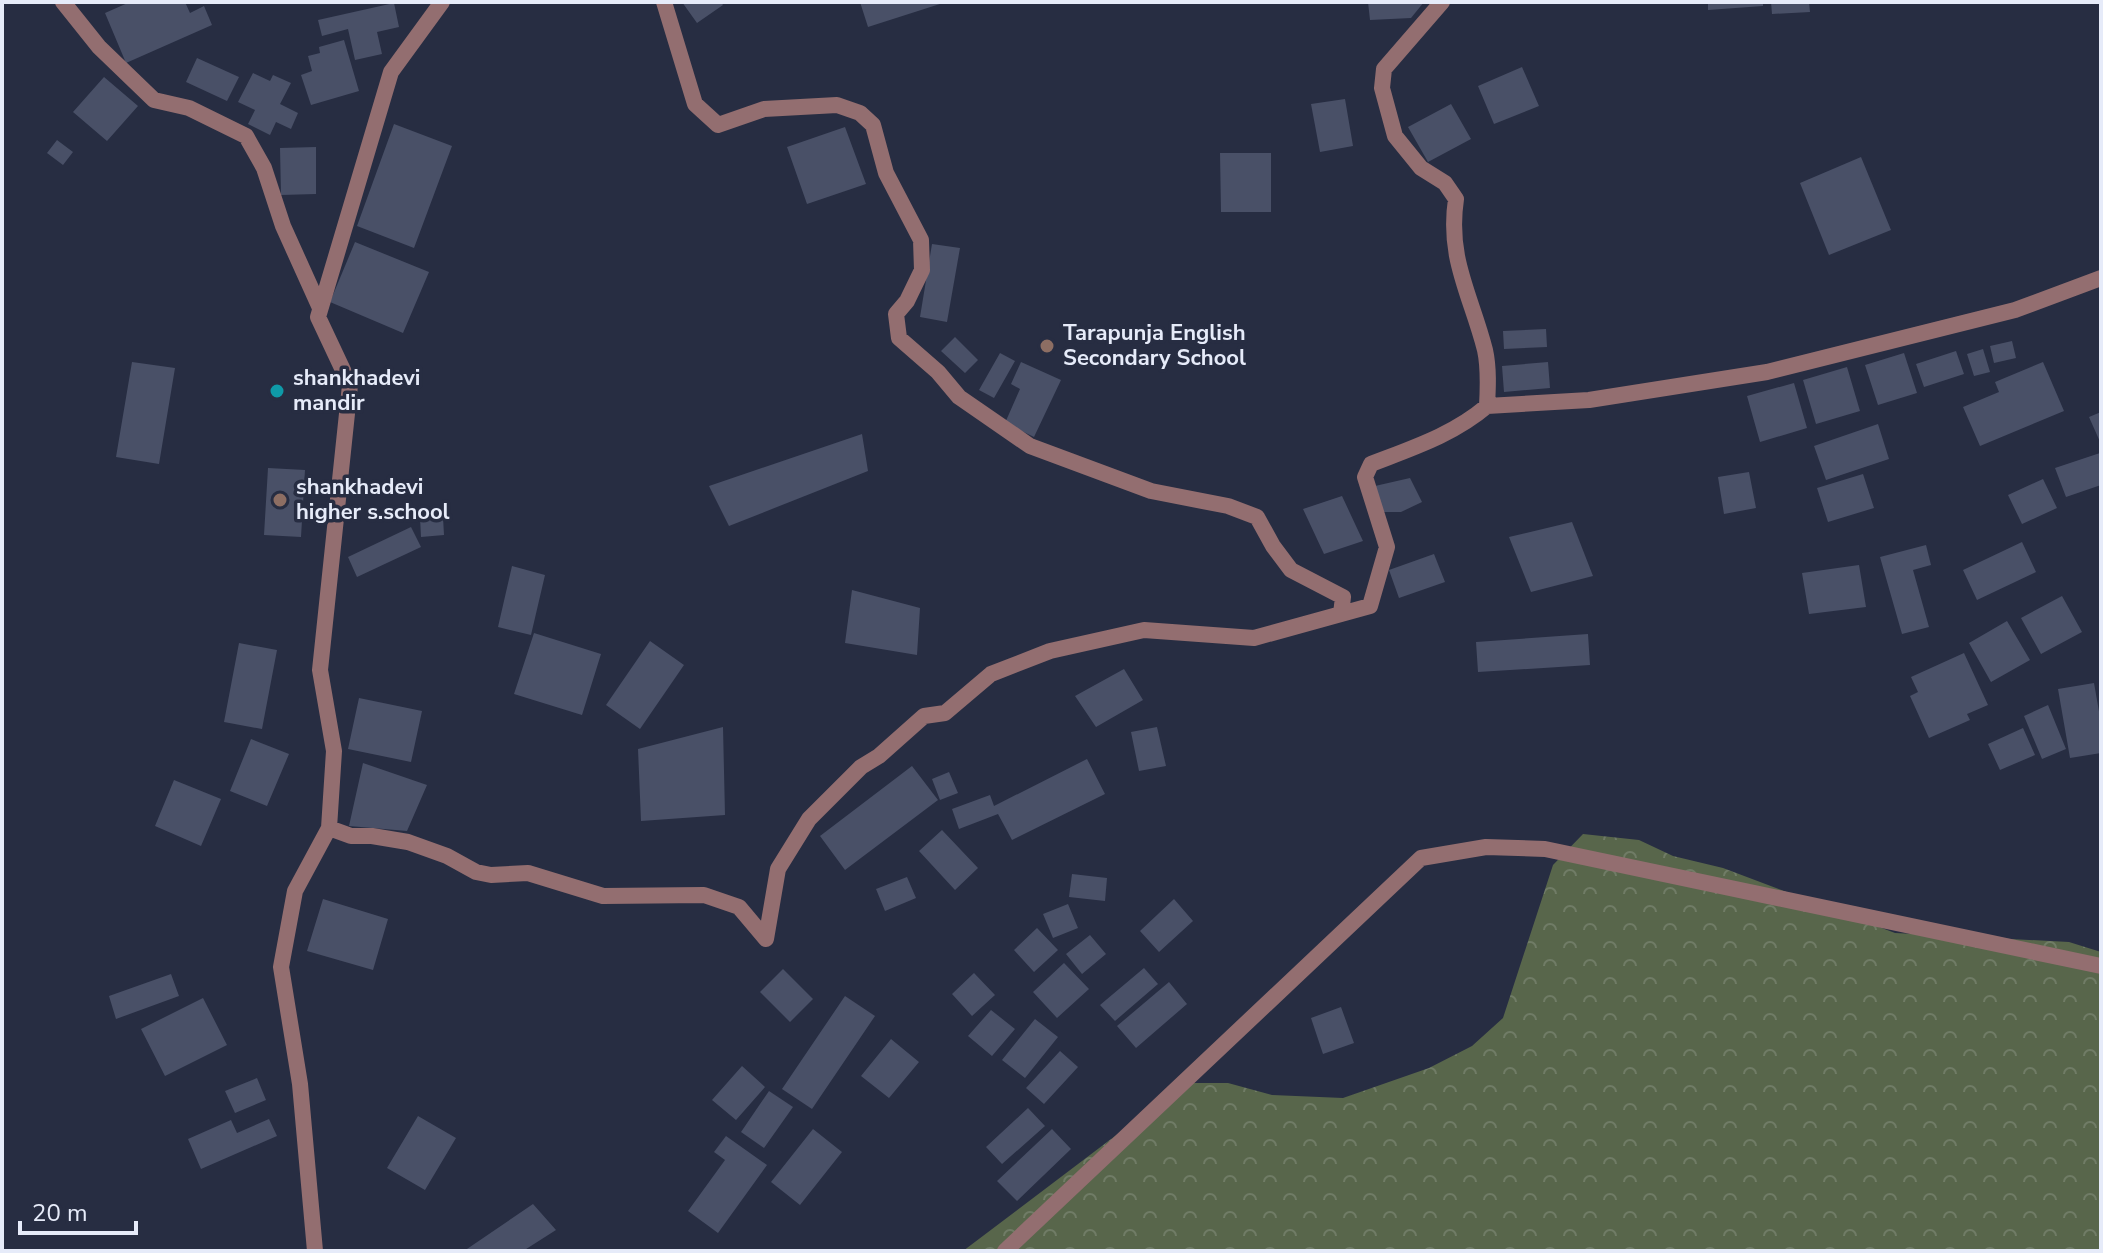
<svg xmlns="http://www.w3.org/2000/svg" width="2103" height="1253" font-family="'Nunito Sans',sans-serif">
	<defs>
		<pattern id="forest-crowns" width="20" height="18" patternUnits="userSpaceOnUse" patternTransform="scale(2)"><rect width="20" height="18" fill="#58664b"/><path d="M2 6a3 3 0 1 1 6 0M12 15a3 3 0 1 1 6 0" fill="none" stroke="#707c66"/></pattern>
	</defs>
	<rect width="100%" height="100%" fill="#272d42"/>
	<!-- forest -->
	<path fill="url(#forest-crowns)" d="M1583,834L1639,840L1673,856L1723,868L1895,933L2069,942L2101,952V1251H963L1185,1083H1228L1272,1095L1343,1098L1429,1068L1472,1046L1503,1018L1553,865Z"/>
	<!-- building -->
	<path fill="#495067" d="M130,2H185L190,13L204,6L212,25L126,63L105,13Z
		M682,2H721L723,5L697,23Z
		M860,2H943V3L868,27Z
		M1368,2H1424L1411,18L1370,20Z
		M1708,2H1763V6L1708,10Z
		M1771,2H1809L1810,12L1772,14Z
		M394,3L399,27L377,32L382,54L355,60L348,29L322,36L318,20Z
		M344,40L359,91L311,105L301,75L312,71L308,56L320,53L319,47Z
		M197,58L239,77L227,101L186,82Z
		M1522,67L1539,106L1494,124L1478,86Z
		M253,73L270,81L273,75L291,83L280,104L298,113L291,129L276,122L270,135L248,124L255,110L238,102Z
		M104,77L138,106L107,141L73,112Z
		M1345,99L1353,146L1320,152L1311,104Z
		M1451,104L1471,139L1428,162L1408,127Z
		M394,124L452,146L414,248L357,226Z
		M845,127L866,184L807,204L787,147Z
		M57,140L73,152L63,165L47,153Z
		M316,147V194L281,195L280,148Z
		M1220,153H1271V212H1221Z
		M1861,157L1891,230L1829,255L1800,183Z
		M355,242L429,272L403,333L330,302Z
		M932,244L960,248L947,322L920,317Z
		M1546,329L1547,347L1504,349L1503,331Z
		M955,337L978,360L965,373L941,351Z
		M2012,341L2016,358L1994,363L1990,346Z
		M1983,349L1990,372L1974,376L1967,354Z
		M1956,351L1964,374L1924,387L1916,364Z
		M1000,353L1015,361L994,398L979,390Z
		M1904,353L1917,393L1878,405L1865,365Z
		M132,362L175,368L159,464L116,457Z
		M1021,362L1061,380L1034,437L1005,423L1020,389L1011,384Z
		M1548,362L1550,388L1504,392L1502,366Z
		M2043,362L2064,411L1980,446L1963,407L1999,392L1995,382Z
		M1847,367L1860,411L1816,424L1803,380Z
		M1794,383L1807,428L1760,442L1747,396Z
		M2101,412V444L2089,417Z
		M1878,424L1889,459L1826,480L1814,446Z
		M862,434L868,471L729,526L709,486Z
		M2100,453L2101,485L2066,497L2055,468Z
		M268,468L305,470L301,537L264,535Z
		M1749,472L1756,508L1724,514L1718,477Z
		M1863,474L1874,508L1828,522L1817,488Z
		M1410,478L1422,502L1401,512H1383L1375,486Z
		M2043,479L2057,508L2022,524L2008,495Z
		M1342,496L1363,541L1324,554L1303,509Z
		M420,517H443L444,535L421,537Z
		M1572,522L1593,576L1531,592L1509,537Z
		M411,527L421,547L357,577L348,557Z
		M2022,542L2036,572L1977,600L1963,570Z
		M1926,545L1931,565L1913,570L1929,627L1902,634L1880,557Z
		M1434,554L1445,582L1399,598L1389,570Z
		M1859,565L1866,607L1809,614L1802,573Z
		M512,566L545,575L531,635L498,627Z
		M852,590L920,608L917,655L845,643Z
		M2062,596L2082,632L2041,654L2021,618Z
		M2007,621L2030,660L1991,682L1969,643Z
		M534,633L601,654L582,715L514,694Z
		M1588,634L1590,665L1478,672L1476,642Z
		M650,641L684,665L640,729L606,705Z
		M239,643L277,650L262,729L224,722Z
		M1964,653L1988,705L1967,714L1970,720L1929,738L1910,696L1918,692L1911,677Z
		M1124,669L1143,700L1096,727L1075,696Z
		M2094,683L2101,723V753L2070,758L2058,689Z
		M359,698L422,711L411,762L348,749Z
		M2048,705L2066,749L2042,759L2024,716Z
		M723,727L725,815L641,821L638,749Z
		M1157,727L1166,766L1139,771L1131,732Z
		M2023,728L2035,755L2000,770L1988,744Z
		M251,739L289,754L267,806L230,791Z
		M1087,759L1105,794L1012,840L998,814L959,829L952,809L990,795L994,806Z
		M363,763L427,785L407,831L349,826Z
		M912,766L938,800L845,870L820,836Z
		M949,772L958,793L940,800L932,779Z
		M174,780L221,799L201,846L155,826Z
		M942,830L978,868L955,890L919,851Z
		M1072,874L1107,878L1105,901L1069,897Z
		M907,877L916,898L885,911L876,889Z
		M323,899L388,919L373,970L307,951Z
		M1174,899L1193,921L1159,952L1140,931Z
		M1068,904L1078,928L1053,938L1043,914Z
		M1037,928L1058,950L1034,972L1014,950Z
		M1090,935L1106,954L1082,974L1066,954Z
		M1064,963L1089,989L1057,1018L1033,992Z
		M1144,968L1158,984L1115,1021L1100,1005Z
		M783,969L813,999L790,1022L760,992Z
		M974,973L995,995L972,1016L952,994Z
		M171,974L179,996L116,1019L109,996Z
		M1169,982L1187,1004L1136,1048L1117,1026Z
		M845,996L875,1016L812,1109L782,1089Z
		M203,998L227,1045L165,1076L141,1029Z
		M1341,1007L1354,1043L1323,1054L1311,1018Z
		M991,1010L1015,1029L992,1056L968,1036Z
		M1035,1019L1058,1037L1025,1078L1002,1060Z
		M891,1039L919,1062L889,1098L861,1076Z
		M1060,1051L1078,1067L1044,1104L1026,1088Z
		M742,1066L765,1087L736,1120L712,1100Z
		M257,1078L266,1100L235,1113L225,1091Z
		M769,1091L793,1107L764,1148L741,1132Z
		M1028,1108L1045,1126L1002,1164L986,1147Z
		M418,1116L456,1138L425,1190L387,1168Z
		M269,1119L277,1136L201,1169L188,1139L231,1120L237,1133Z
		M813,1129L842,1152L800,1205L771,1182Z
		M1052,1129L1071,1149L1017,1201L997,1181Z
		M726,1136L767,1165L718,1233L688,1211L725,1160L714,1152Z
		M533,1204L556,1230L523,1251H464Z"/>
	<g fill="none" stroke-linecap="round" stroke-linejoin="round">
		<!-- minor -->
		<path stroke="#936e70" stroke-width="16" d="M63,2L99,47L154,100L189,108L246,136L264,168L283,226L320,308
			M1487,406L1589,400L1767,372L2015,310L2101,278
			M1341,614L1370,606L1387,547L1365,477L1371,464C1412,448 1453,435 1487,406C1488,388 1489,368 1485,350C1471,295 1447,259 1456,199L1445,183L1421,168L1395,136L1382,88L1384,69L1442,2
			M329,828L351,836H372L408,842L447,856L476,872L491,875L528,873L603,896L704,895L739,907L766,939L778,869L809,819L861,767L879,756L924,716L945,713L991,674L1050,651L1144,630L1254,638L1341,614L1343,597L1291,570L1273,546L1257,517L1228,506L1151,491L1030,446L959,397L938,372L899,338L896,314L907,301L922,270L921,240L886,173L873,125L860,113L837,105L764,109L718,125L695,104L664,2
			M315,1251L300,1084L281,967L295,891L329,828L334,751L320,670L350,385L318,317L391,72L442,2
			M1005,1251L1421,858L1486,847L1545,849L2101,966"/>
	</g>
	<!-- markers -->
	<g fill="#8d6e63" stroke="#272d42" stroke-width="3">
		<circle cx="1047" cy="346" r="8"/>
		<circle cx="280" cy="500" r="8"/>
	</g>
	<circle fill="#0f9aa8" stroke="#272d42" stroke-width="3" cx="277" cy="391" r="8"/>
	<g text-anchor="middle" dominant-baseline="central" stroke-width="7" stroke-linejoin="round" paint-order="stroke">
		<!-- poi labels -->
		<g font-size="22" font-weight="bold" fill="#e6ebf9" stroke="#272d42" text-anchor="start">
			<text x="1063" y="333">Tarapunja English<tspan x="1063" dy="25">Secondary School</tspan></text>
			<text x="293" y="378">shankhadevi<tspan x="293" dy="25">mandir</tspan></text>
			<text x="296" y="487">shankhadevi<tspan x="296" dy="25">higher s.school</tspan></text>
		</g>
	</g>
	<!-- border -->
	<rect width="2103" height="1253" fill="none" stroke="#e6ebf9" stroke-width="8"/>
	<!-- scale -->
	<path d="M20 1221v12h116v-12" fill="none" stroke="#e6ebf9" stroke-width="4"/>
	<text x="32" y="1221" font-size="24" fill="#e6ebf9" stroke="#272d42" stroke-width="6" paint-order="stroke">20 m</text>
</svg>
